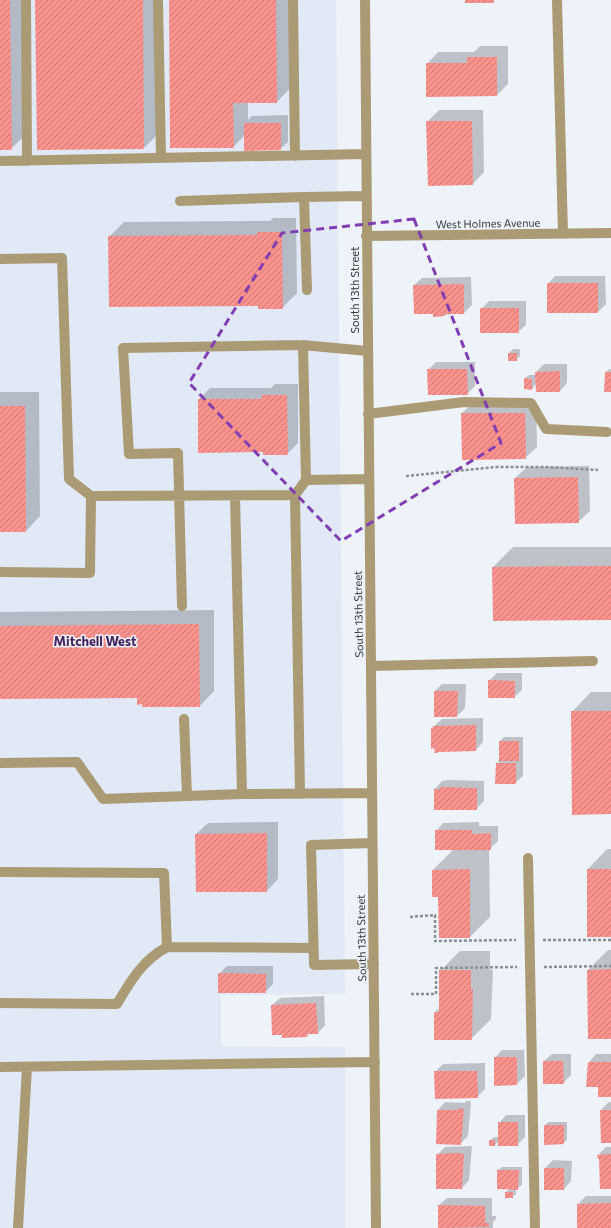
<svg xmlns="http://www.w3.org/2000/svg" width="611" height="1228" font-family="Commissioner,sans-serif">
	<defs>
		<pattern id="building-hatch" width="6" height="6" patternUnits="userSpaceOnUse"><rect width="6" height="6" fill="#fa928e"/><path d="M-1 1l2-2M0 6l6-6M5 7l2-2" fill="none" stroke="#cb7875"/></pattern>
	</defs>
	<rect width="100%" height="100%" fill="#eef2f9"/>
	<!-- built -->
	<path fill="#e1e9f7" d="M0,0H336L345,994L221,995V1046L345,1047V1228H0Z"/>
	<!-- shadow -->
	<path fill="#0003" d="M0,0H25L26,134L11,149H0Z
		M36,0H157L159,133L144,148Z
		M170,0H291V87L277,102H248V120L252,116L288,115V142L280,149L245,135L233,147Z
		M480,46H508V84L497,95L427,64L438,52H474Z
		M439,110H483L484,172L473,184L427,122Z
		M273,218H296L297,293L282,308L259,305L109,237L124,222L270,221Z
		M555,276H605L606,304L598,312H548V284Z
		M471,277L472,305L464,313L434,316L414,285L422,278Z
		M489,301H526V325L518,332L481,309Z
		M513,349H520V356L516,360H509V353Z
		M436,362H475V386L467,394L428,370Z
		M544,364H567V383L560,391L536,384L532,389L525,378L529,375H536V372Z
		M609,369H611V391L606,372Z
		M275,384H298V443L287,454L264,451L199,399L210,388H271Z
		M0,392H39L40,516L26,531H0Z
		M474,402H536L537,447L525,458L462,413Z
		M589,466L590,511L578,522L515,478L527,467Z
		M513,547H611V619L493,567Z
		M214,610V691L200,706L138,697L0,698V612Z
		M497,673H522V690L514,697L489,681Z
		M442,684H466L465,708L457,716H435V691Z
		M591,692H611V813L572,712Z
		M483,718V742L476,750L440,751L438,752L432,728L442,719Z
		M504,737H523V776L515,783L497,764L500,760V741Z
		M449,780L484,781V801L476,809H435V789L442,781Z
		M278,822V879L267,891L196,834L208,823Z
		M479,822V826H498V841L489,849L490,917L470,937L439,896L433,870L454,849L436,831L443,823Z
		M607,849H611V936H588V869Z
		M608,950H611V1038L588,970Z
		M460,951H490V970H493L491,1019L471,1039L435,1012L440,1007V971Z
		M227,966H273V984L265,992L219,974Z
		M324,996L325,1025L318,1033H310L307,1036L283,1034L272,1005L280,998Z
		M502,1050H524L525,1076L517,1084L495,1058Z
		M552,1054H571V1075L563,1083L544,1061Z
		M596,1054H611V1096L599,1086L589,1062Z
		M485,1063V1089L477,1097L435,1072L443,1064Z
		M466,1101H471L468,1136L460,1144L437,1143L438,1110L445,1102L465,1103Z
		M609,1102H611V1142H602L601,1110Z
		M506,1115H525V1137L517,1145L499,1141L495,1145L490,1141L494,1137H499V1123Z
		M548,1122H567V1140L563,1143L545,1125Z
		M472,1146L469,1180L462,1188L437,1155L445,1147Z
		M606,1147H611V1188L598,1155Z
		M553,1160L572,1161L571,1181L564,1189L545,1168Z
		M502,1167H522V1185L516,1189V1194L512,1197L506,1192L510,1189L498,1170Z
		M586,1196H611V1228H578V1204Z
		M447,1198H492V1216H496V1219L493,1222V1228H439V1205Z"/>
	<!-- building -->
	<path fill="url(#building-hatch)" d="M0,0H10L12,150H0Z
		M35,0H143L144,149L37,150Z
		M169,0H276L277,103H233L234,148H170Z
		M465,0H494V3H465Z
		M467,57H497V96L426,97V63H467Z
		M426,121H472L473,185L428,186Z
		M244,123H281V150L244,151Z
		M257,232H282L283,309H258V306L109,307L108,236L257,235Z
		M547,283H598V313H547Z
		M464,284V314H445V316L433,317V314H414L413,285Z
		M480,308H519V333H480Z
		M508,353H517V361H508Z
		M427,369H467L468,395H428Z
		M560,371V392H536L535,372Z
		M605,372H611V392H604Z
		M524,378L532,379V390L524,389Z
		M262,395H287L288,455H263V452L198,453V399H262Z
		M0,406H25L26,532H0Z
		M461,413H525L526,459L462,460Z
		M578,477L579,523L515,524L514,478Z
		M611,566V620L493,621L492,567Z
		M199,624L200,707H142V704L137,705V698L0,699V626Z
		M488,680L515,681V698H488Z
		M434,691H458L457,717H434Z
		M571,711H611V814L572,815Z
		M476,725V751L438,752V753H435L434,748L431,749V728H433V726Z
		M499,741H519V761H499Z
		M496,763H516V784H495Z
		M440,787L477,788V810H434V789H440Z
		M435,830H472V834L491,833V850H435Z
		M267,833V892H196L195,834Z
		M470,869V938H439L438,897H432V870Z
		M587,869H611V937H587Z
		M611,969V1039H588L587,970Z
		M439,970H471V989H473L472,1040H434V1012H439Z
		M218,973L266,974V993H218Z
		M316,1003L318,1034H307V1037L282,1038V1035H272L271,1005Z
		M494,1057H517V1085L494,1086Z
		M543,1061H563L564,1084H543Z
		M588,1062H611V1097H598V1087H586Z
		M434,1071H477L478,1098L435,1099Z
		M458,1108L464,1109L461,1145L436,1144L437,1110H458Z
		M600,1110H611V1143H601Z
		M498,1122H518V1146H498Z
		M544,1125H564V1144L544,1145Z
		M489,1140H495V1146H489Z
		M458,1153L464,1154L462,1189H436V1154Z
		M611,1154V1189H600L599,1159H598L597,1155Z
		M544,1168H564V1190H544Z
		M497,1170H519L518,1190L497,1189Z
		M505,1192H513V1198H505Z
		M611,1203V1228H577V1204Z
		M438,1205L485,1206V1223H489V1227L438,1228Z"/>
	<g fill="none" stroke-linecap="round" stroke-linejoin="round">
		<!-- path -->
		<path stroke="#8c8f94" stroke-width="2.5" stroke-dasharray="3 2" stroke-linecap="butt" d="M406,476L495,467H546L598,470
			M410,917L435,915V941L516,940
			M543,940H611
			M544,967L611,966
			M411,994H436V968L517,967"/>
		<!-- minor -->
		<path stroke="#ab9b74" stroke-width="10" d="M26,0L27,161
			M158,0L161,158
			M293,0L295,156
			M365,0L376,1228
			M557,0L563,234
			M0,161L366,154
			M180,201L304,197
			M366,236L611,233
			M0,259L62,258L69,479L91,496L295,495
			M307,290L304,197L365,196
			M368,414L464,402L531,403L546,429L607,432
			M306,480L369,479
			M235,496L242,794
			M0,572L90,573L91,496
			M182,606L178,453L129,454L123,348L303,345
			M371,666L593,661
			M184,719L187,796
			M0,763L77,762L103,799L242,794L371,793
			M300,794L295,495L306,480L303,345L367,351
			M372,843L311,845L314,965L374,964
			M528,858L535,1228
			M0,872L164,873L167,947
			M0,1003L117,1004C131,980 143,960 167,947L313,948
			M0,1067L375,1062
			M18,1228L27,1067"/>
	</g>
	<!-- marked area -->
	<path fill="none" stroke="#813eb2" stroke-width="3" stroke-dasharray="8 5" stroke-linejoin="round" d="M414,219L501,443L341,541L189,383L282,233Z"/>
	<g text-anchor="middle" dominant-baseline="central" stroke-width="3" stroke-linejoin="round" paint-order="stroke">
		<!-- street labels -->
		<g font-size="11" fill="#383a3d" stroke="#eef2f9">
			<text transform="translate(488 223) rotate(-1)">West Holmes Avenue</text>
			<text transform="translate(354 290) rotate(-90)">South 13th Street</text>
			<text transform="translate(358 614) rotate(-91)">South 13th Street</text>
			<text transform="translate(361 938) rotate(-91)">South 13th Street</text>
		</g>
		<!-- quarter labels -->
		<g font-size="13" font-weight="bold" fill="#44245d" stroke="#eef2f9">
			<text x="95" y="641">Mitchell West</text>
		</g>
	</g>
</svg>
